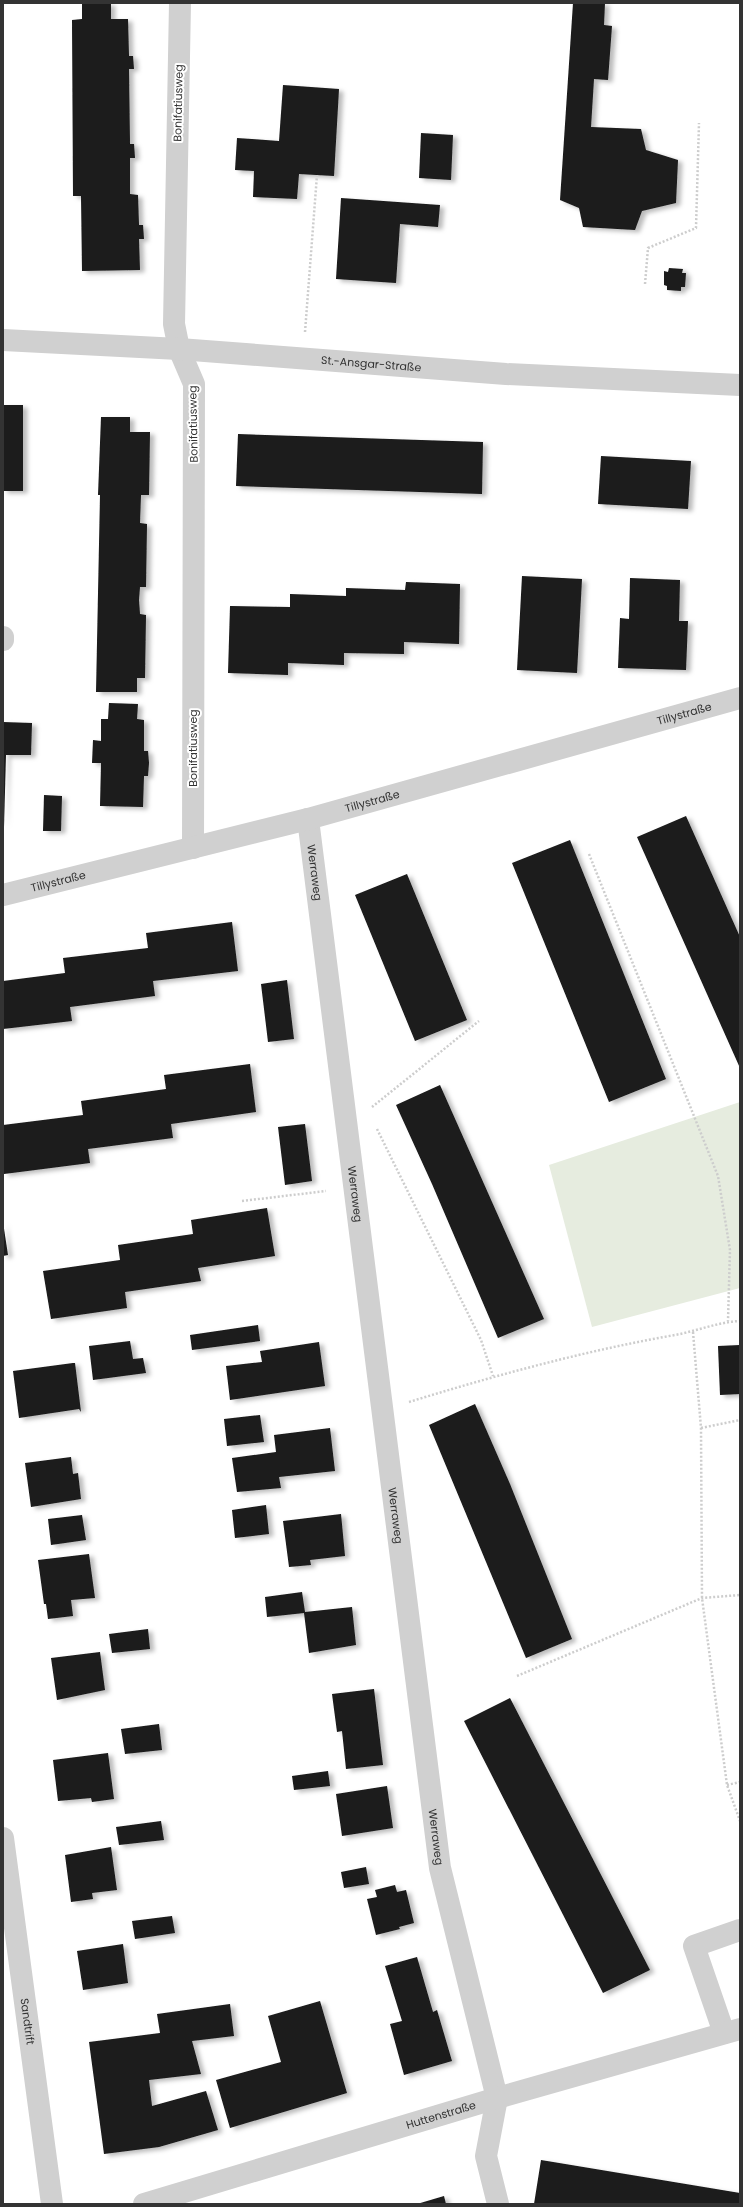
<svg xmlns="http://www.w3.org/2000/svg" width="743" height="2207" font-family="Poppins,sans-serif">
	<defs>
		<filter id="shadow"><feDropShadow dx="4.5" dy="2.5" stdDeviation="2" flood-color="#0004"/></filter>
	</defs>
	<rect width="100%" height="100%" fill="#fff"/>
	<!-- green -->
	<path fill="#e6ecdf" d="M740,1102V1288L592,1327L549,1165Z"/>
	<!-- building -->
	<path fill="#1a1a1a" filter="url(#shadow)" d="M82,3H111V19H128L129,56H133L134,69H129L130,144H134L135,158H130V194L138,195L139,225H143L144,239H139L140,270L82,271L81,196H73L72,20L82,19Z
		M573,3H605L604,25L612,26L608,80L594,79L591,127L641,129L646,150L678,160L676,203L642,211L635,230L583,227L579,208L560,200Z
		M283,85L339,89L334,176L299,174L297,199L253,197L254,171L235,170L237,138L279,141Z
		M421,133L453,135L451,180L419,178Z
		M341,198L440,205L438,227L400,224L396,283L336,279Z
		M669,268L683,269L682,273H686L685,287H681V291L667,290V286L664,285V271L668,272Z
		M3,405H23V491H3Z
		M101,417H130V432H150L149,495H141L140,523L147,524L146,587H140L139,600L140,614L146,615L145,678H137V692H96L100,495H98Z
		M238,434L483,442L482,494L236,486Z
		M601,456L691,461L688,509L598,504Z
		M522,576L582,579L577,673L517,670Z
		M630,578L680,580L679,621H688L686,670L618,668L620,618L629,619Z
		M406,582L460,584L459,644L404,642V654L344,653V665L288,663V675L228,673L230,606L290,607V594L346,596V588L405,590Z
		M109,703L138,704L137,719L144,720V751H148L149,763L148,776H144L143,807L100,806L101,763H92L93,740L101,741V719H108Z
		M3,722L32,723L31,755H6L4,827Z
		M44,795L62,796L61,831H43Z
		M686,816L740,937V1068L637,837Z
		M570,840L666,1079L609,1102L512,863Z
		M407,874L467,1020L415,1041L355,895Z
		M232,922L238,971L153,981L155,996L70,1007L72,1021L3,1029V981L65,973L63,958L148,948L146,933Z
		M287,980L294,1039L268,1042L261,984Z
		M250,1064L256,1112L171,1124L173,1138L88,1149L90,1163L4,1174L3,1125L83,1115L81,1101L166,1089L164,1075Z
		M440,1085L544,1319L498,1338L432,1184L396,1105Z
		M305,1124L312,1181L285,1185L278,1127Z
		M267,1208L275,1256L198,1268L201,1281L125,1292L127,1308L51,1319L43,1271L120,1260L118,1245L193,1234L191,1220Z
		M3,1222L8,1255L3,1256Z
		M258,1325L260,1341L192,1350L190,1335Z
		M130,1341L133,1359L143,1358L146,1373L93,1380L89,1346Z
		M319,1342L325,1386L230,1400L226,1366L262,1362L260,1351Z
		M740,1345V1394L720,1395L718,1346Z
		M73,1363H75L81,1412L79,1409L19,1418L13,1371Z
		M475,1404L510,1484L572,1639L526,1658L429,1425Z
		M260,1415L264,1442L227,1446L224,1419Z
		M330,1428L335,1471L279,1477L281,1488L237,1492L232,1458L276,1452L274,1435Z
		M71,1457L73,1474L78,1473L81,1499L31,1507L25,1463Z
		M266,1505L269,1534L235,1538L232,1510Z
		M341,1514L345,1556L310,1560L311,1565L289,1567L283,1521Z
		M82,1515L86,1540L51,1545L48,1519Z
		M89,1554L95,1598L71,1600L73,1616L48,1619L46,1604H44L38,1560Z
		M302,1592L305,1612L352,1607L356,1645L309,1653L304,1613L267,1617L265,1597Z
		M148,1629L150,1649L112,1653L109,1634Z
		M100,1652L105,1690L57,1700L51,1658Z
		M374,1689L383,1765L346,1769L342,1731L337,1732L332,1694Z
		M510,1698L650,1970L603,1993L464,1721Z
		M159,1724L162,1750L125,1754L121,1729Z
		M108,1753L114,1799L92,1802L91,1798L58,1801L53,1760Z
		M328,1771L330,1786L294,1790L292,1776Z
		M387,1786L393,1828L342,1836L336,1794Z
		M161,1821L164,1840L119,1845L116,1827Z
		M111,1847L117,1890L92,1893L93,1899L71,1902L65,1855Z
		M366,1867L369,1884L344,1888L341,1872Z
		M395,1885L397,1892L406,1890L414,1923L399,1927L400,1929L376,1935L367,1899L377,1897L375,1890Z
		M172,1916L175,1933L135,1939L132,1921Z
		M123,1944L128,1983L83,1990L77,1951Z
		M417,1957L433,2012L437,2010L452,2061L404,2075L390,2024L402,2021L385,1966Z
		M320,2001L347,2093L230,2128L216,2080L281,2062L268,2016Z
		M230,2004L234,2036L192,2041L201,2074L149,2080L152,2106L206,2091L218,2130L159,2147L104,2154L89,2042L160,2033L157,2014Z
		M541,2160L740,2193V2204H534Z
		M444,2196L446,2204H417Z"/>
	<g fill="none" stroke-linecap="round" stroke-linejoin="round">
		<!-- path -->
		<path stroke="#cdcdcd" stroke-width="2.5" stroke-dasharray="2 2" stroke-linecap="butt" d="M645,284L648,248L696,228L699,123
			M305,332L317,175
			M589,854L718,1176L730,1250L728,1321
			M372,1107L479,1021
			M377,1129L481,1340L493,1376
			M242,1201L326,1191
			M693,1332L701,1428L702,1598L727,1785L740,1821
			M409,1402C497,1375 584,1351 675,1335C697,1331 718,1322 740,1321
			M701,1428L740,1420
			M517,1676L702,1598L740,1595
			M727,1785L740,1782"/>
		<!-- minor -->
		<g stroke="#d0d0d0" stroke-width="22">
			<path d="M180,3L174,324L179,349L194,384L193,848"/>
			<path id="s1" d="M3,340L179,349L506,374L740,385"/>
			<path d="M3,637V640"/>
			<path id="s2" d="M308,819L440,1868L497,2098L486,2156L498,2204"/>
			<path id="s3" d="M3,895L308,819L740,698"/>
			<path id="s4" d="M3,1838L52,2204"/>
			<path d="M724,2033L694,1946L740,1930"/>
			<path id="s5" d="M144,2204L497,2098L740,2029"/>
		</g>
	</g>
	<g text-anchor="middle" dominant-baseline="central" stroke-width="4" stroke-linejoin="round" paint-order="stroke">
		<!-- street labels -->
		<g font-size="11" fill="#333" stroke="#fff">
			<text transform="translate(178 103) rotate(-89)">Bonifatiusweg</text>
			<text stroke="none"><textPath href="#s1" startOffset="369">St.-Ansgar-Straße</textPath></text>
			<text transform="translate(193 424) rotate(-91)">Bonifatiusweg</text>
			<text stroke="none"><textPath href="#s3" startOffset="705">Tillystraße</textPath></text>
			<text transform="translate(193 748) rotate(-90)">Bonifatiusweg</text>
			<text stroke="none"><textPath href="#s3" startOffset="381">Tillystraße</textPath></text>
			<text stroke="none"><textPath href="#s2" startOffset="54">Werraweg</textPath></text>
			<text stroke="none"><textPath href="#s3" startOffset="57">Tillystraße</textPath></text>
			<text stroke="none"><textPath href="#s2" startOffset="378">Werraweg</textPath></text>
			<text stroke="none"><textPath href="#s2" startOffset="702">Werraweg</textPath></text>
			<text stroke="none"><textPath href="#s2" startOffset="1026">Werraweg</textPath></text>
			<text stroke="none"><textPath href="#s4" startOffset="185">Sandtrift</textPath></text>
			<text stroke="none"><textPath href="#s5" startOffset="310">Huttenstraße</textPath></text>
		</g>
	</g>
	<!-- border -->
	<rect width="743" height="2207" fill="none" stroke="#333333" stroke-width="8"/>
</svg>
